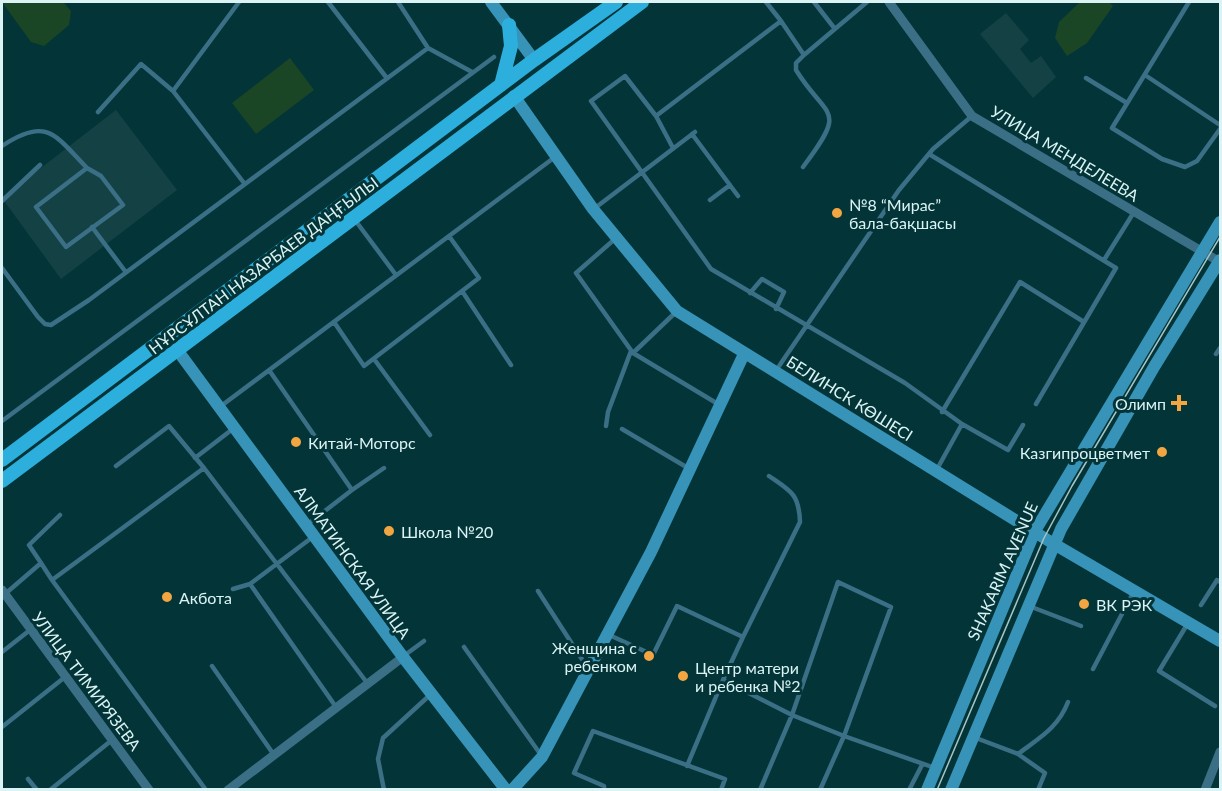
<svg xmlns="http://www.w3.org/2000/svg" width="1222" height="791" font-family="Lato,sans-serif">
	<rect width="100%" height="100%" fill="#033538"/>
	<!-- built -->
	<path fill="#144144" d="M1006,13L1029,40L1020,49L1031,63L1041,56L1056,77L1033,98L980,34Z
		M116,110L177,190L61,279L2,198Z"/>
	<!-- green -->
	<path fill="#1a4625" d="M2,2H63L71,11L69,25L44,46L31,42Z
		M1080,2H1109L1113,6L1087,43L1067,56L1055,38L1059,22Z
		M290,58L314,90L256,134L232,103Z"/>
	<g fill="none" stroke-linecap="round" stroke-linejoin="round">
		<!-- lane -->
		<path stroke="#3a6f86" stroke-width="4.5" d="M239,2L173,91L244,183
			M328,2L386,77
			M398,2L428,48
			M814,2L835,29
			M1189,2L1112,128L1162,159L1185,167L1197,161L1220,129
			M781,21L804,55L867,2
			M1145,75L1220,125
			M1086,78L1127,103
			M98,112L141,64L173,91
			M656,116L625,76L591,101L711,269L905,383L962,424
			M692,134L738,196
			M2,146C47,116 55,135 87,168
			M673,148L656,116L781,21L766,2
			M929,154L1116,268L1036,404
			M803,167C849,106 827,120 796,70V63L804,55
			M87,168L101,176L123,205L66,247L36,207Z
			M710,200L730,185
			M2,201L40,165
			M595,208L695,132
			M355,220L396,275
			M92,227L125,271
			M616,238L576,273L633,353L677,311
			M1104,260L1134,212
			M2,268L38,317L45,324L51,325L89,300L428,48L472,72
			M462,291L511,365
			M750,293L762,279L784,292L776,309
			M334,322L364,366L479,278L449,236
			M633,353L718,404
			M1216,354L1220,348
			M374,359L430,435
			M269,370L352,490L308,524
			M775,372L899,190L933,149L972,116
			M221,406L555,157
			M942,412L1020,282L1084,322
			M2,421L494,57
			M606,426L608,412L631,351
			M622,429L688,468
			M195,458L234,428
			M204,468L368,684
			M936,471L962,424L1008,450L1023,425
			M352,490L384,468
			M41,563L29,545L60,515
			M52,580L206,790
			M250,584L336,707
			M233,589L250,584L314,536
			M538,591L587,667
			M5,594L41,563L52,580L204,468L169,426L116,466
			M1201,605L1217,580L1220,582
			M1029,606L1081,626
			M1188,623L1159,671L1215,706
			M607,634L653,655L677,606L743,637L723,680L792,715L838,582L891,607L844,736L820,790
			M743,637L800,522C799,494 791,491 769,476
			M464,647L541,755
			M2,652L30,630
			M405,655L424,641
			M212,666L274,755
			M1093,669L1133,593
			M2,727L65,677
			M976,738L1018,754L1045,773L1038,790
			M1018,754C1039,738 1058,728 1068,702
			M687,766L723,680
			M28,779L37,790
			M50,790L112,740
			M384,790L378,759L383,738L431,694
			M604,790V786L574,773L593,731L725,779L721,790
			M760,790L792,715L844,736L935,768
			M909,790L922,765"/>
		<!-- street -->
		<path stroke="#3a6f86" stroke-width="9" d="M889,2L972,116L1220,262
			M2,590L149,790
			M228,790L403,657
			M1205,790L1220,752"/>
		<!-- secondary -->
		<path stroke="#3793b8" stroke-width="12" d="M491,2L534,60
			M514,96L593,209L677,311L1054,544L1220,641
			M178,351L403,657L506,790
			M512,790L542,757L651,552L744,354
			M927,790L1035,531L1220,222
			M951,790L1061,529L1154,367L1220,260"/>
		<!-- primary -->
		<path stroke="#2dafde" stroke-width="14" d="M501,85L511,46L509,25
			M2,460L534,60L616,2
			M2,481L642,2"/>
		<!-- tram -->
		<path stroke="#a5c4c5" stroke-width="1.5" d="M937,790L1044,538L1072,486L1220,237"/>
	</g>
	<!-- markers -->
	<g fill="#f2a541" stroke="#033538" stroke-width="2">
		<circle cx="837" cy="213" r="6"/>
		<path d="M1176 394h6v6h6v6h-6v6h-6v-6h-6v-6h6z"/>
		<circle cx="296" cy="442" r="6"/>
		<circle cx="1162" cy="452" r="6"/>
		<circle cx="389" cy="531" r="6"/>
		<circle cx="167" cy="597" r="6"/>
		<circle cx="1084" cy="604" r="6"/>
		<circle cx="649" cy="656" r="6"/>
		<circle cx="683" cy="676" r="6"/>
	</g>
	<g text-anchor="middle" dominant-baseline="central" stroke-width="6" stroke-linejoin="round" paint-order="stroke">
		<!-- street labels -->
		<g font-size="16" fill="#dbf3f4" stroke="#033538">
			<text transform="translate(1065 153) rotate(31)">УЛИЦА МЕНДЕЛЕЕВА</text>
			<text transform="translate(263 265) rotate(-37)">НҰРСҰЛТАН НАЗАРБАЕВ ДАҢҒЫЛЫ</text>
			<text transform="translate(850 398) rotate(32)">БЕЛИНСК КӨШЕСІ</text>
			<text transform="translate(353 562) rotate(54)">АЛМАТИНСКАЯ УЛИЦА</text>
			<text transform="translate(1002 571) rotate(-66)">SHAKARIM AVENUE</text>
			<text transform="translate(87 681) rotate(53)">УЛИЦА ТИМИРЯЗЕВА</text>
		</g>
		<!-- poi labels -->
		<g font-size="16" fill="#dbf3f4" stroke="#033538" text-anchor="start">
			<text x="849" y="204">№8 “Мирас”<tspan x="849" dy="18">бала-бақшасы</tspan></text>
			<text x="1166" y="403" text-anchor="end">Олимп</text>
			<text x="308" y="442">Китай-Моторс</text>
			<text x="1150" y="452" text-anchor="end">Казгипроцветмет</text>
			<text x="401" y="531">Школа №20</text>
			<text x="179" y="597">Акбота</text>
			<text x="1096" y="604">ВК РЭК</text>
			<text x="637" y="647" text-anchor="end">Женщина с<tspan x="637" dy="18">ребенком</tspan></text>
			<text x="695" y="667">Центр матери<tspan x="695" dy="18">и ребенка №2</tspan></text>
		</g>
	</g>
	<!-- border -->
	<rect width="1222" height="791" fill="none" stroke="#dbf3f4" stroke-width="6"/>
</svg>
